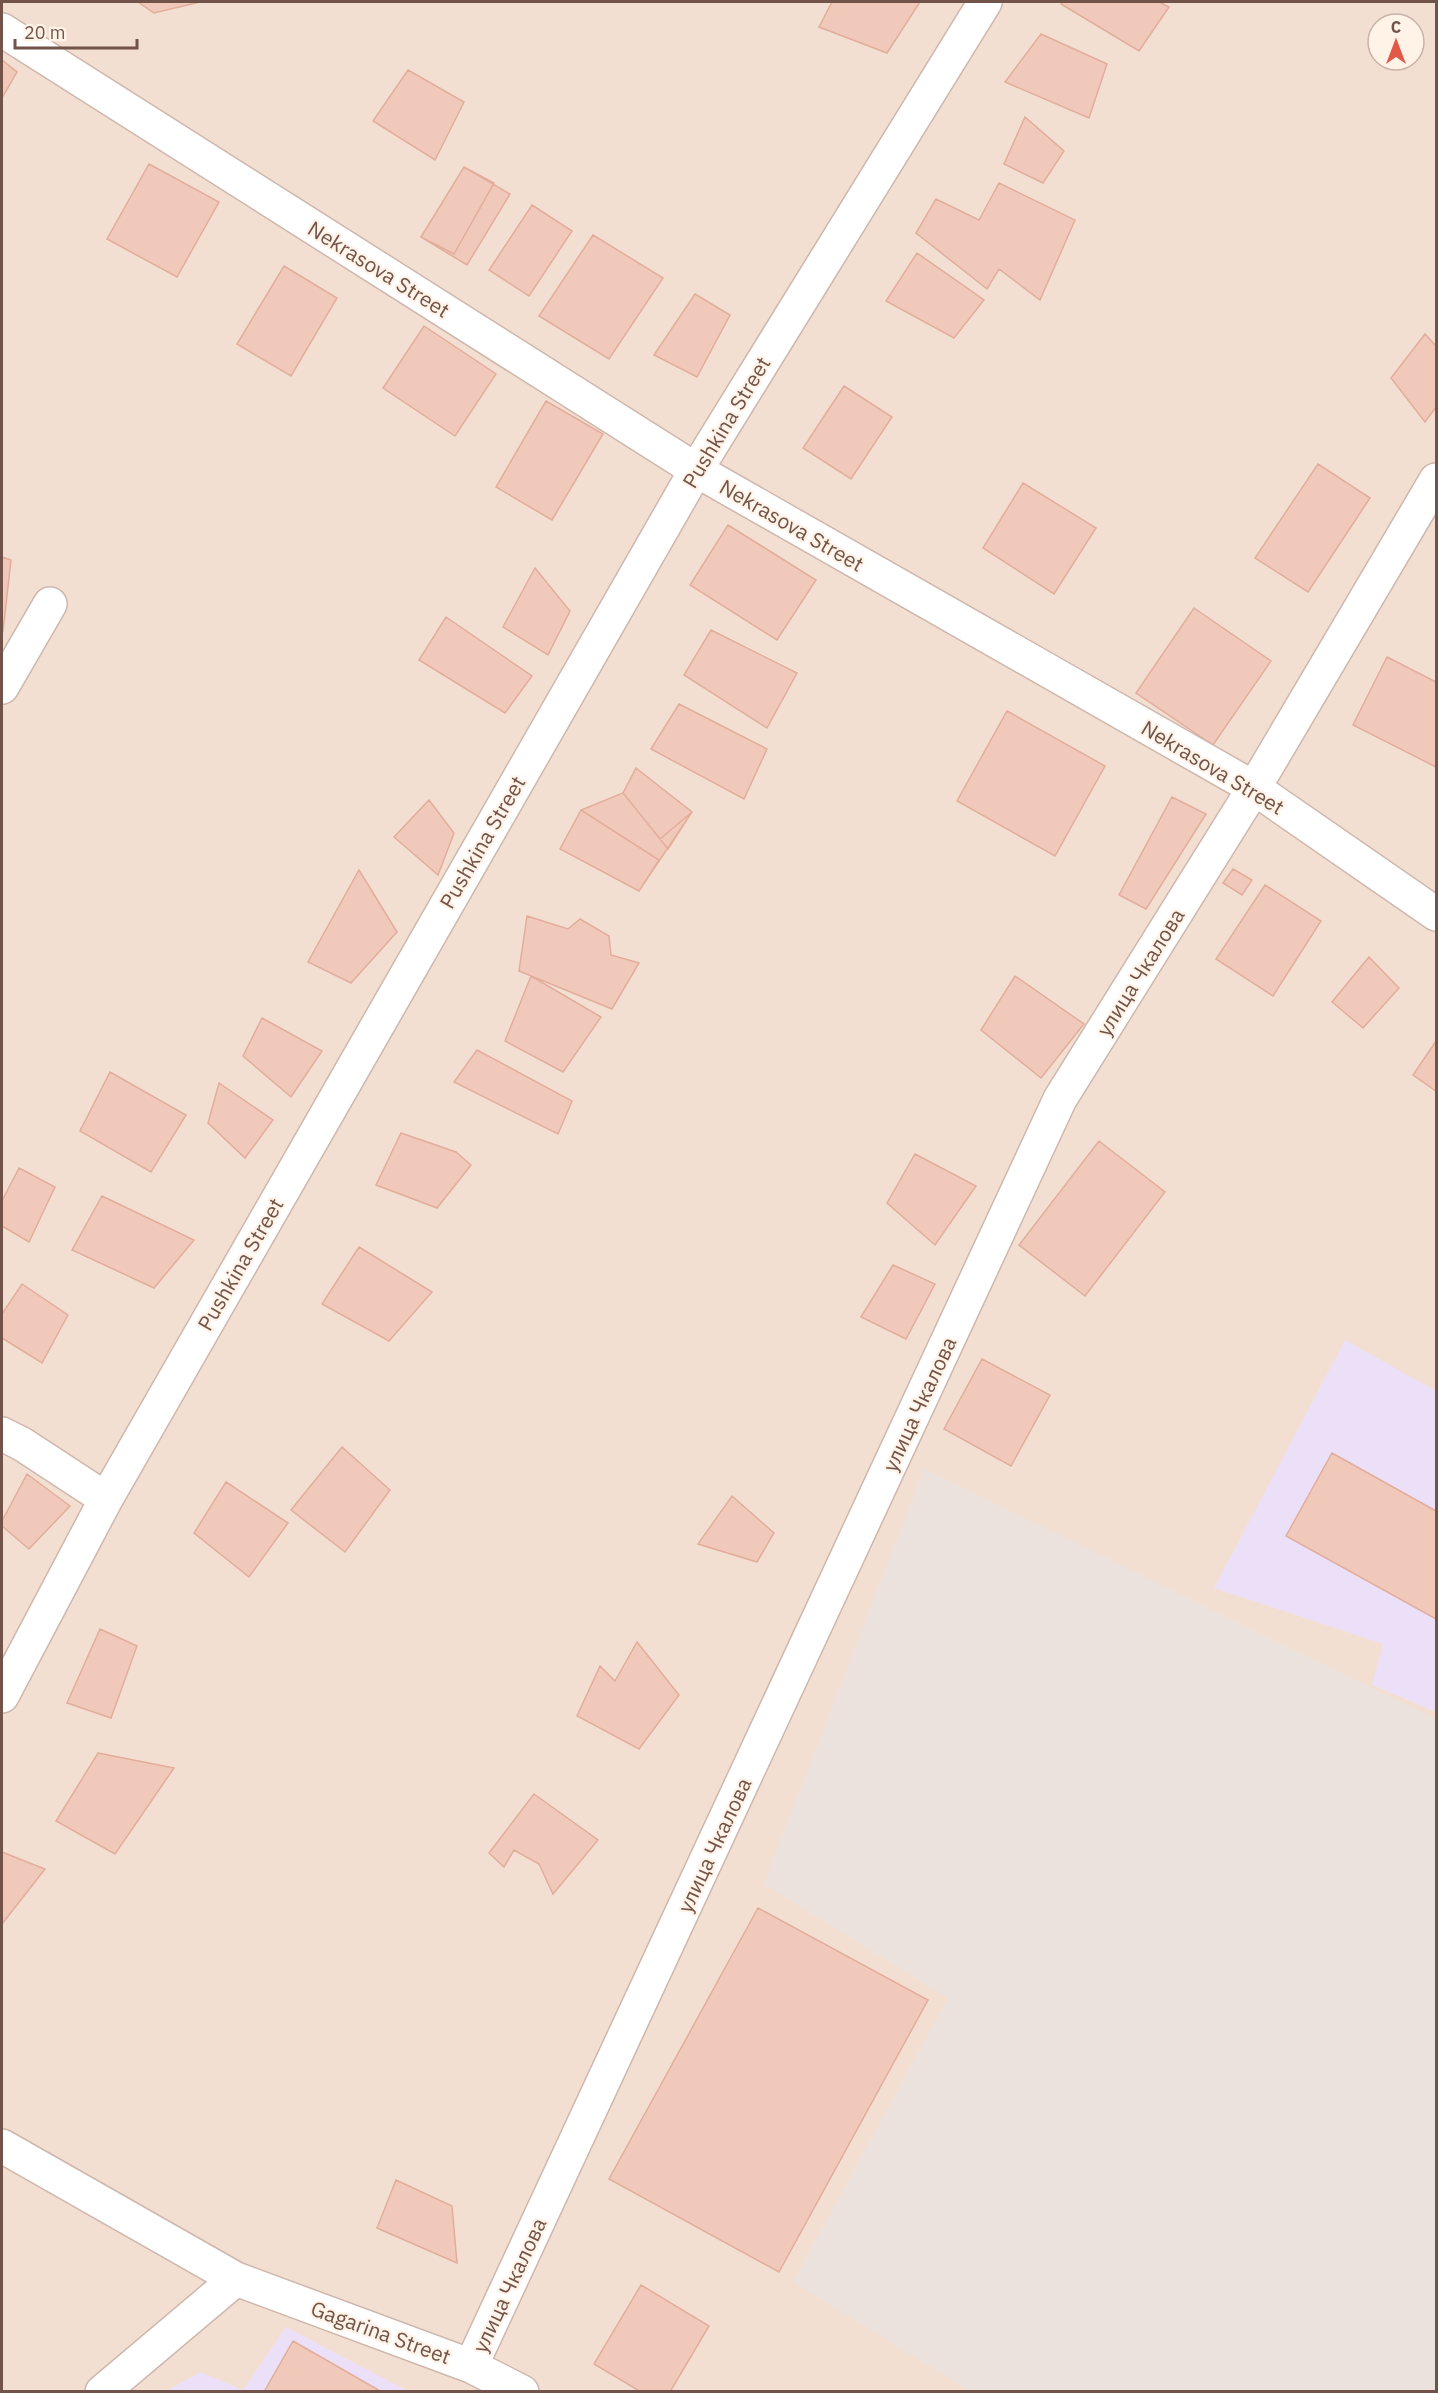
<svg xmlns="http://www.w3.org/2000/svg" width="1438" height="2393" font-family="'IBM Plex Sans',sans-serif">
	<rect width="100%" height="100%" fill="#fceee2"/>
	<!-- residential -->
	<path fill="#f3dfd1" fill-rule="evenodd" d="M2,2H1436V2391H2ZM1378,24H1414V60H1378Z"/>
	<!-- industrial -->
	<path fill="#ebe2dd" d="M924,1469L1436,1719V2391H970L793,2282L948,1998L764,1884Z"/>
	<!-- education -->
	<path fill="#ecdff8" d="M1345,1340L1436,1391V1712L1372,1685L1383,1644L1214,1588Z
		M286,2327L408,2391L164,2392L200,2372L243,2390Z"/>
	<!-- building -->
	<path fill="#f0c9ba" stroke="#e2ad9b" stroke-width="1.5" d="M138,2H200L154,13Z
		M832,2H920L887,53L819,27Z
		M1063,2H1159L1169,7L1139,51L1061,4Z
		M1041,34L1107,64L1089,118L1005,82Z
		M2,60L17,72L2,98Z
		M408,70L464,102L435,160L373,121Z
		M1025,117L1064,151L1043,183L1004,164Z
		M149,164L219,202L177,277L107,239Z
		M464,167L494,183L454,254L421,237Z
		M464,167L510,194L467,265L421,237Z
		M999,183L1075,220L1040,300L999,269L987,289L916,233L936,199L979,220Z
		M532,205L572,231L529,296L489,270Z
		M593,235L663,278L609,359L539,316Z
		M917,253L984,300L954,338L886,301Z
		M284,266L337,298L291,376L237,344Z
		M695,294L730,315L697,377L654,355Z
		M424,326L496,374L455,436L383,388Z
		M1425,334L1436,346V407L1425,422L1391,378Z
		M844,386L892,417L851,479L803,448Z
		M546,401L603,434L552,520L496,487Z
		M1318,464L1370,498L1308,592L1255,558Z
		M1023,483L1096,528L1054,594L983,548Z
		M728,525L816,580L777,640L690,585Z
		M2,557L11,560L3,631L2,630Z
		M535,568L570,611L548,655L503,627Z
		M1194,608L1271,661L1213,745L1136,693Z
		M446,617L532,676L505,713L419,660Z
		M711,630L797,673L767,728L684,675Z
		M1387,657L1436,682V767L1353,725Z
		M679,704L767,749L744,799L651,749Z
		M1007,711L1105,766L1055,856L957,801Z
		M636,768L692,812L668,849L623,793Z
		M636,768L692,812L639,891L560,849L581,810L623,793Z
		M636,768L692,812L660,839L623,793Z
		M1172,797L1206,814L1146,909L1119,895Z
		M429,800L454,833L438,875L394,837Z
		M581,810L659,860L639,891L560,849Z
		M1233,869L1252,880L1242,895L1223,883Z
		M359,870L397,932L351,983L308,962Z
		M1265,885L1321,921L1273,996L1216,959Z
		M527,916L568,929L580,919L609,936L611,955L639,963L612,1009L519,971Z
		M1369,957L1399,988L1363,1028L1332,1002Z
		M531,976L601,1017L563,1072L505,1041Z
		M1015,976L1084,1024L1041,1078L981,1030Z
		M262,1018L322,1051L291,1097L243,1056Z
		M1436,1041V1091L1413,1075Z
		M477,1050L572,1101L558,1134L454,1082Z
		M110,1072L186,1115L151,1172L80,1131Z
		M219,1083L273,1120L245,1158L208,1123Z
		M401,1133L456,1152L471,1165L437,1208L376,1185Z
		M1099,1141L1165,1192L1085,1296L1019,1245Z
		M915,1154L976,1186L935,1245L887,1203Z
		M19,1168L55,1187L29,1242L2,1226V1201Z
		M102,1196L194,1240L154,1288L72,1250Z
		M359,1247L432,1292L389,1341L322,1304Z
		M893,1265L935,1284L906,1339L861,1317Z
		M22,1284L68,1315L42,1363L2,1338V1314Z
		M982,1359L1050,1395L1011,1466L944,1429Z
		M342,1447L390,1490L345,1552L291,1510Z
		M1332,1453L1436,1511V1619L1286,1536Z
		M27,1474L70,1506L29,1549L2,1526V1521Z
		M226,1482L288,1523L249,1577L194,1533Z
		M732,1496L774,1533L757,1562L698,1544Z
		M100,1629L137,1646L111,1718L67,1703Z
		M637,1642L679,1695L639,1749L577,1716L600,1666L615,1681Z
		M98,1753L174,1768L115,1854L56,1821Z
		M534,1794L598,1840L553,1894L539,1864L514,1850L504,1867L489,1853Z
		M2,1852L45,1869L2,1924Z
		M758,1908L928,2000L779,2272L609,2179Z
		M758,1908L928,2000L779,2272L609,2179Z
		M396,2180L452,2206L457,2263L377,2228Z
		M641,2285L709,2326L670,2392H641L594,2364Z
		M641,2285L709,2326L670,2392H641L594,2364Z
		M293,2341L382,2392H264Z"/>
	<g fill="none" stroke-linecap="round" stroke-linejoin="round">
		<!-- minor casing -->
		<g stroke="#ceb7ac" stroke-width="36">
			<path id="minor" d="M2,30L696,470L1254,788L1436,914
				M2,687L50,604
				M2,1434L22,1444L106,1499
				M2,1696L106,1499L696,470L985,2
				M2,2146L236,2279L471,2366L522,2392
				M471,2366L1060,1099L1254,788L1436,480
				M102,2392L236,2279"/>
		</g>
		<!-- minor -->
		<use href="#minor" stroke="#fff" stroke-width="33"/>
	</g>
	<g text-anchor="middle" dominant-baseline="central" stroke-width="4.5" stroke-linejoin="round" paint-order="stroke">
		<!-- street labels -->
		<g font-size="21" fill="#725349" stroke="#fff3e8">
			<text transform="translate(379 269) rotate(32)">Nekrasova Street</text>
			<text transform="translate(726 422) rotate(-59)">Pushkina Street</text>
			<text transform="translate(792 525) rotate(30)">Nekrasova Street</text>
			<text transform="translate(1213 767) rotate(31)">Nekrasova Street</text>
			<text transform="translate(482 842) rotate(-60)">Pushkina Street</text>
			<text transform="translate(1140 972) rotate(-58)">улица Чкалова</text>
			<text transform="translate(240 1264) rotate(-60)">Pushkina Street</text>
			<text transform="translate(919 1404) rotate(-65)">улица Чкалова</text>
			<text transform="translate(714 1845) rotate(-65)">улица Чкалова</text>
			<text transform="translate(509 2285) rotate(-65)">улица Чкалова</text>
			<text transform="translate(381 2332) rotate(20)">Gagarina Street</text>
		</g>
	</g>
	<!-- border -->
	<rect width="1438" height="2393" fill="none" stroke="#725349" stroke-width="6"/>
	<!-- north arrow -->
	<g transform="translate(1396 42)"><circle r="28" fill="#fff3e8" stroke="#c7b3a8" stroke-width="1.5"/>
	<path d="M0-4.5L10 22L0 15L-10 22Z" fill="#e35949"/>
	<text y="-9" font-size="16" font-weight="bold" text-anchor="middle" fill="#725349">С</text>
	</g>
	<!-- scale -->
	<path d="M15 39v9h122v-9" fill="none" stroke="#725349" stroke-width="3"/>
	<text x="24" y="39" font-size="18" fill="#725349" stroke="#fff3e8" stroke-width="4.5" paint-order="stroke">20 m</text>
</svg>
